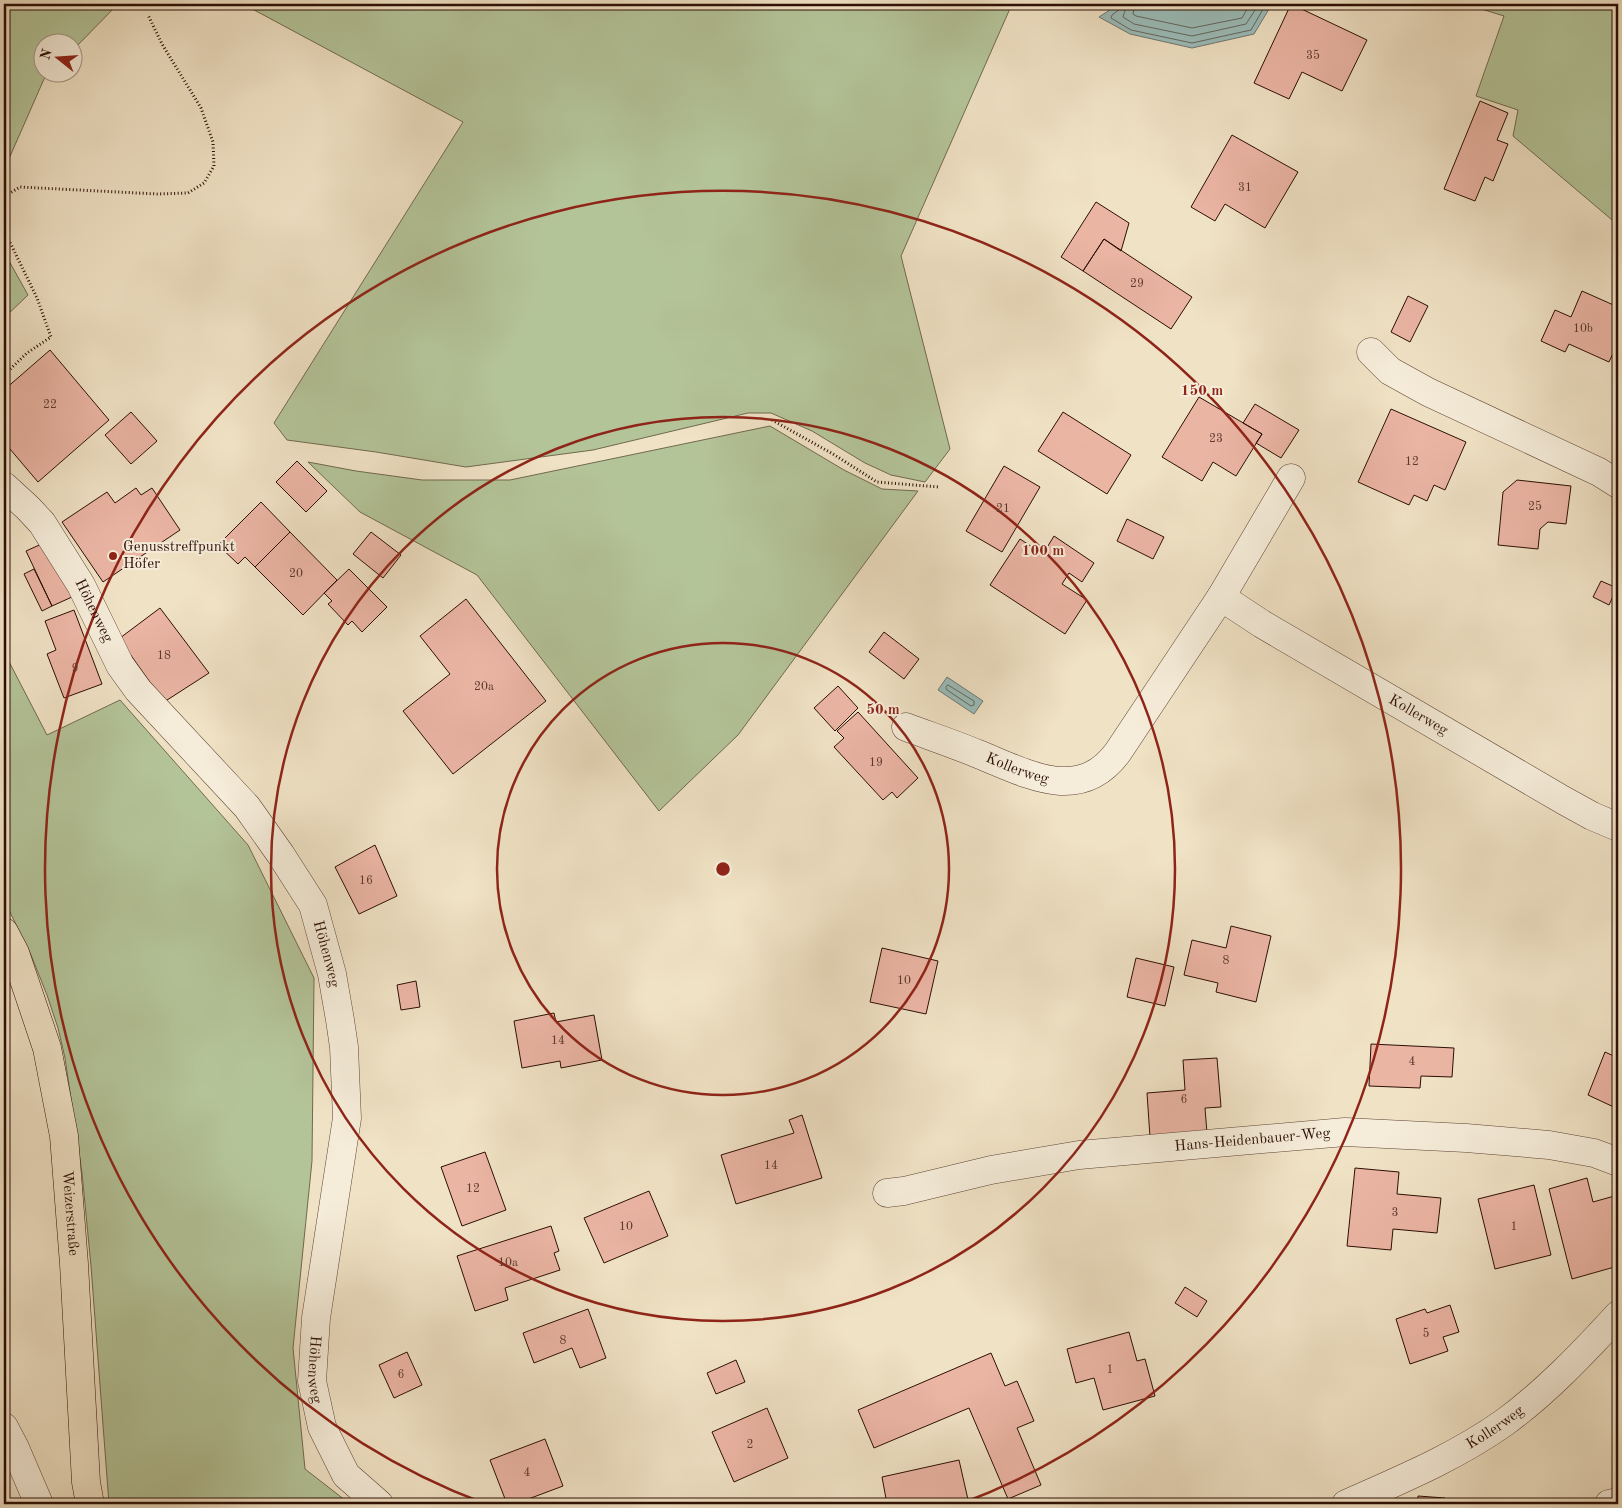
<svg xmlns="http://www.w3.org/2000/svg" width="1622" height="1508" font-family="'Old Standard TT',serif">
	<rect width="100%" height="100%" fill="#f0e2c5"/>
	<filter id="stains"><feTurbulence type="fractalNoise" baseFrequency=".004" numOctaves="4"/><feColorMatrix values="0 0 0 0 .2 0 0 0 0 .09 0 0 0 0 .02 0 0 0 .5 -.17"/></filter>
	<radialGradient id="worn" r=".72"><stop offset=".6" stop-color="#630" stop-opacity="0"/><stop offset="1" stop-color="#630" stop-opacity=".3"/></radialGradient>
	<!-- green -->
	<path fill="#b4c499" stroke="#70694e" d="M4,4H118L73,50L72,42H42V72L50,73L44,79L4,170Z
		M243,4H1012L901,256L950,449L925,482L891,475L865,463L812,431L771,413H748L593,450L466,467L376,452L287,440L274,423L463,122Z
		M1465,4H1618V225L1513,136L1518,110L1476,96L1504,16Z
		M4,252L28,295L4,318Z
		M770,426L844,470L882,489L918,491L738,735L659,811L477,575L360,512L308,462L356,471L422,480H510Z
		M4,652L47,735L120,700L248,845L314,978L312,1161L293,1348L305,1469L350,1504H109L91,1266L82,1173L65,1058L58,1028L47,995L31,955L4,900Z"/>
	<!-- water -->
	<path fill="#9bbdba" stroke="#6f7771" d="M1119,4H1272L1254,34L1192,48L1130,34L1099,17Z
		M947,677L983,701L974,714L938,690Z"/>
	<g fill="none" stroke-linecap="round" stroke-linejoin="round">
		<!-- shore -->
		<path stroke="#64665f" stroke-width="1" d="M1121,4L1120,9L1112,15L1111,18L1131,30L1192,43L1251,30L1266,4
			M1127,4L1123,17L1134,24L1192,36L1246,24L1259,4
			M1135,4L1133,14L1136,16L1192,28L1242,18L1250,4
			M948,685L974,701V705L971,706L947,690L946,688Z"/>
	</g>
	<!-- building -->
	<path fill="#ebb5a4" stroke="#2c0e04" d="M1291,4L1367,40L1342,91L1302,72L1289,99L1254,83Z
		M1480,101L1508,113L1497,140L1508,144L1493,181L1485,177L1475,201L1444,189Z
		M1232,135L1298,172L1265,228L1225,204L1215,221L1191,207Z
		M1096,202L1129,223L1121,251L1104,239L1083,271L1061,257Z
		M1104,239L1192,297L1171,329L1083,271Z
		M1582,291L1618,307V342L1609,362L1569,344L1565,352L1541,341L1555,310L1571,317Z
		M1408,296L1428,306L1410,342L1391,332Z
		M50,350L109,420L38,482L4,442V390Z
		M1199,397L1262,434L1236,476L1213,462L1202,481L1162,457Z
		M1255,404L1299,430L1281,458L1256,443L1262,434L1243,423Z
		M1391,409L1466,442L1445,490L1434,485L1427,501L1414,495L1409,505L1358,482Z
		M131,412L157,441L131,464L105,435Z
		M1063,412L1131,455L1107,494L1038,451Z
		M297,461L327,491L306,512L276,482Z
		M1004,466L1040,487L1002,552L966,531Z
		M1517,480L1571,486L1566,524L1548,522L1540,529L1538,549L1498,545L1503,492Z
		M136,488L141,495L152,488L180,530L103,582L62,522L107,492L115,503Z
		M261,502L290,532L255,567L245,557L238,564L218,545Z
		M1127,519L1164,537L1153,559L1117,541Z
		M290,532L337,580L303,615L255,567Z
		M371,532L401,555L383,578L353,554Z
		M1054,536L1094,563L1082,582L1069,573L1062,584L1087,600L1065,634L990,585L1020,539L1043,554Z
		M46,542L72,597L52,606L26,551Z
		M34,569L52,606L42,611L24,574Z
		M349,569L387,607L362,632L352,621L348,625L328,604L332,601L324,593Z
		M1601,581L1617,588L1609,605L1593,597Z
		M466,599L546,701L453,774L403,711L450,674L420,636Z
		M160,608L209,673L164,702L130,654L127,657L116,641Z
		M74,610L102,684L64,698L47,654L56,650L45,621Z
		M884,632L919,659L904,679L869,652Z
		M838,686L858,708L835,731L814,708Z
		M858,712L918,778L897,798L892,792L883,800L834,747L844,738L837,731Z
		M375,845L397,896L359,914L335,867Z
		M1231,926L1271,936L1256,1002L1216,992L1218,983L1184,975L1192,940L1226,948Z
		M882,948L938,961L926,1014L870,1002Z
		M1136,958L1174,967L1165,1006L1127,997Z
		M416,981L420,1007L401,1010L397,985Z
		M554,1013L556,1022L594,1015L602,1060L561,1068L560,1061L522,1068L514,1021Z
		M1371,1044L1454,1048L1452,1077L1421,1076L1420,1088L1369,1086Z
		M1605,1052L1618,1058V1109L1588,1095Z
		M1217,1058L1221,1107L1205,1108L1207,1133L1150,1137L1147,1093L1185,1090L1183,1060Z
		M802,1115L822,1178L736,1204L721,1155L794,1133L789,1120Z
		M485,1152L506,1210L462,1226L441,1167Z
		M1355,1168L1399,1172L1397,1194L1441,1198L1437,1233L1393,1229L1391,1250L1347,1246Z
		M1587,1178L1593,1202L1618,1195V1266L1572,1279L1549,1189Z
		M1534,1185L1551,1255L1495,1269L1478,1199Z
		M649,1191L668,1236L604,1263L584,1218Z
		M551,1226L559,1251L554,1253L560,1270L505,1288L508,1300L475,1311L457,1256Z
		M1185,1287L1207,1301L1197,1317L1175,1303Z
		M1450,1305L1459,1332L1443,1337L1448,1351L1410,1364L1396,1319L1425,1309L1427,1313Z
		M588,1309L606,1358L580,1368L572,1348L534,1363L523,1333Z
		M1129,1332L1137,1361L1145,1359L1155,1396L1103,1410L1094,1378L1076,1383L1067,1349Z
		M407,1352L422,1385L394,1398L379,1365Z
		M991,1353L1005,1386L1017,1381L1034,1421L1017,1428L1041,1485L1008,1499L969,1408L874,1448L858,1410Z
		M736,1360L745,1382L716,1394L707,1373Z
		M767,1408L788,1458L734,1482L712,1432Z
		M545,1439L563,1486L515,1504H507L490,1460Z
		M959,1460L969,1504H887L882,1477Z
		M1418,1496L1445,1498L1444,1504H1418Z"/>
	<g fill="none" stroke-linecap="round" stroke-linejoin="round">
		<!-- minor casing -->
		<g stroke="#5d4334" stroke-width="29">
			<g id="minor">
				<path d="M1371,352L1390,371L1428,392L1599,472L1618,484"/>
				<path id="s1" d="M4,486L28,508L42,523L81,585L120,665L138,690L247,807L281,855L313,905L332,974L340,1020L344,1047L347,1118L316,1318L312,1381L322,1427L346,1475L379,1504"/>
				<path id="s2" d="M1221,597L1262,624L1563,800L1592,816L1618,827"/>
				<path id="s3" d="M906,727C930,736 954,744 978,754C1026,773 1079,805 1118,752L1221,597L1291,478"/>
				<path id="s4" d="M887,1193L904,1191L991,1170L1079,1155L1345,1132L1466,1138L1549,1145L1594,1153L1618,1162"/>
				<path d="M4,1427L15,1448L39,1504"/>
				<path id="s5" d="M1346,1504C1400,1480 1456,1457 1505,1422C1546,1392 1583,1353 1618,1315"/>
				<path d="M1609,1504L1618,1502"/>
			</g>
		</g>
		<!-- major casing -->
		<g stroke="#2c0e04" stroke-width="29">
			<g id="major">
				<path id="s6" d="M4,932L15,953L47,1048L64,1136L74,1264L86,1482L90,1504"/>
			</g>
		</g>
		<!-- path -->
		<path stroke="#2c0e04" stroke-width="3" stroke-dasharray="1 2.5" stroke-linecap="butt" d="M4,199L5,196L20,187L157,194L188,193L204,183L214,166L213,142L201,108L162,44L148,15
			M4,230L37,298L51,337L27,353L4,375
			M772,420L833,454L877,482L939,487"/>
		<!-- minor -->
		<use href="#minor" stroke="#f5ecd9" stroke-width="28"/>
		<!-- major -->
		<use href="#major" stroke="#f0e2c5" stroke-width="28"/>
	</g>
	<!-- distance rings -->
	<g fill="none" stroke="#8f2418" stroke-width="2.5">
		<circle cx="723" cy="869" r="226"/>
		<circle cx="723" cy="869" r="452"/>
		<path d="M486 1504A678 678 0 1 1 960 1504"/>
	</g>
	<!-- markers -->
	<circle fill="#8f2418" stroke="#f5ecd9" stroke-width="2" cx="113" cy="556" r="5"/>
	<g text-anchor="middle" dominant-baseline="central" stroke-width="4" stroke-linejoin="round" paint-order="stroke">
		<!-- number labels -->
		<g font-size="12" fill="#5c382c">
			<text x="1313" y="56">35</text>
			<text x="1245" y="188">31</text>
			<text x="1137" y="284">29</text>
			<text x="1583" y="329">10b</text>
			<text x="50" y="405">22</text>
			<text x="1216" y="439">23</text>
			<text x="1412" y="462">12</text>
			<text x="1535" y="507">25</text>
			<text x="1003" y="509">21</text>
			<text x="296" y="574">20</text>
			<text x="164" y="656">18</text>
			<text x="75" y="669">9</text>
			<text x="484" y="687">20a</text>
			<text x="876" y="763">19</text>
			<text x="366" y="881">16</text>
			<text x="1226" y="961">8</text>
			<text x="904" y="981">10</text>
			<text x="558" y="1041">14</text>
			<text x="1412" y="1062">4</text>
			<text x="1184" y="1100">6</text>
			<text x="771" y="1166">14</text>
			<text x="473" y="1189">12</text>
			<text x="1395" y="1213">3</text>
			<text x="626" y="1227">10</text>
			<text x="1514" y="1227">1</text>
			<text x="508" y="1263">10a</text>
			<text x="1426" y="1334">5</text>
			<text x="563" y="1341">8</text>
			<text x="1110" y="1370">1</text>
			<text x="401" y="1375">6</text>
			<text x="750" y="1445">2</text>
			<text x="527" y="1473">4</text>
		</g>
		<!-- poi labels -->
		<g font-size="15" fill="#2c0e04" stroke="#f5ecd9" text-anchor="start">
			<text x="123" y="547">Genusstreffpunkt<tspan x="123" dy="17">Höfer</tspan></text>
		</g>
		<!-- street labels -->
		<g font-size="15" fill="#2c0e04" stroke="#f5ecd9">
			<text stroke="none"><textPath href="#s1" startOffset="155">Höhenweg</textPath></text>
			<text stroke="none"><textPath href="#s2" startOffset="230">Kollerweg</textPath></text>
			<text stroke="none"><textPath href="#s3" startOffset="119">Kollerweg</textPath></text>
			<text stroke="none"><textPath href="#s1" startOffset="575">Höhenweg</textPath></text>
			<text stroke="none"><textPath href="#s4" startOffset="370">Hans-Heidenbauer-Weg</textPath></text>
			<text stroke="none"><textPath href="#s6" startOffset="291">Weizerstraße</textPath></text>
			<text stroke="none"><textPath href="#s1" startOffset="995">Höhenweg</textPath></text>
			<text stroke="none"><textPath href="#s5" startOffset="168">Kollerweg</textPath></text>
		</g>
	</g>
	<circle cx="723" cy="869" r="8" fill="#8f2418" stroke="#f5ecd9" stroke-width="2.5"/>
	<g font-size="15" text-anchor="middle" font-weight="bold" fill="#8f2418" stroke="#f5ecd9" stroke-width="4" stroke-linejoin="round" paint-order="stroke">
		<text x="1202" y="395">150 m</text>
		<text x="1043" y="555">100 m</text>
		<text x="883" y="714">50 m</text>
	</g>
	<!-- margin -->
	<rect width="1622" height="1508" fill="none" stroke="#f0e2c5" stroke-width="20"/>
	<rect x="5" y="5" width="1612" height="1498" fill="none" stroke="#2c0e04" stroke-width="2.5"/>
	<rect x="10" y="10" width="1602" height="1488" fill="none" stroke="#2c0e04"/>
	<!-- north arrow -->
	<g transform="translate(58 58) rotate(287)"><circle r="24" fill="#f5ecd9" stroke="#a59384"/>
	<path d="M0-4L9 19L0 12L-9 19Z" fill="#8f2418"/>
	<text y="-8" font-size="14" font-weight="bold" text-anchor="middle" fill="#2c0e04">N</text>
	</g>
	<rect width="100%" height="100%" filter="url(#stains)"/>
	<rect width="100%" height="100%" fill="url(#worn)"/>
</svg>
